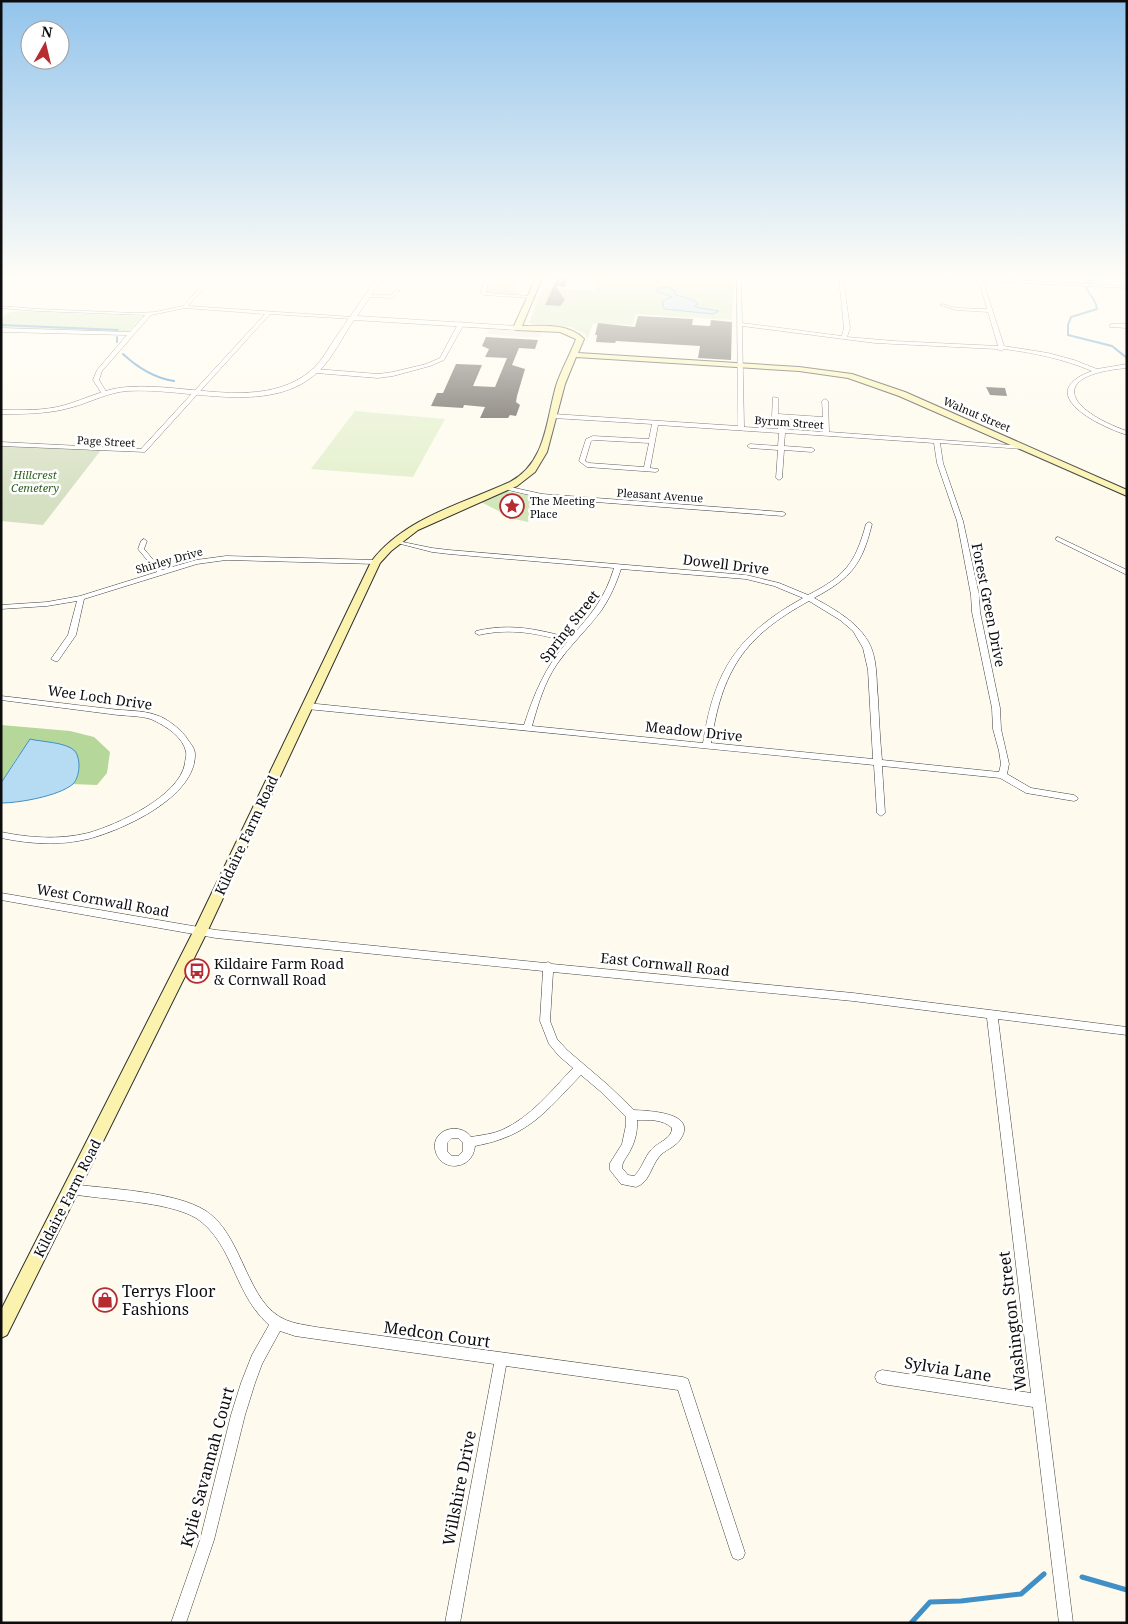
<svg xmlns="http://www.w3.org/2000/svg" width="1128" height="1624" font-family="'Noto Serif',serif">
	<rect width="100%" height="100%" fill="#fefbee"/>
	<!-- green -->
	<path fill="#d1e7ba" d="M495,278H524L518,282L514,290L520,292L518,296L486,293L487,284Z
		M598,278H734L732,320L635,314L633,325L593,323L587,340L585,334L571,327L529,323L539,298L534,299L537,296L540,297L544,288L595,291Z
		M16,311L136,316L142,317L128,332L1,329V318L9,313Z
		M505,491L536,497L528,522L514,519L481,502Z"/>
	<!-- forest -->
	<path fill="#b5d79a" d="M1,725L70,731L94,737L110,752L107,773L97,785L72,784L76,779L18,756L1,783Z"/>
	<!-- cemetery -->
	<path fill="#d5dfc1" d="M1,443L101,450L43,525L1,521Z"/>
	<!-- pitch -->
	<path fill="#e2efcb" d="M355,411L445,419L413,477L311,469Z"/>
	<!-- plaza -->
	<path fill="#eeeade" d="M489,329L503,330L542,332L540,337H522L487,334Z"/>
	<!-- water -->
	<path fill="#b5dcf3" stroke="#4090c7" d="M660,288L668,287L675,291L674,294C682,298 690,297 698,303L695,307L719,311L713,314L664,309L662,301L672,297L658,292L657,290Z
		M30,739C42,742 66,742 75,751C78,755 79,761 79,766C79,772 77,780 73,784C59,796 19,803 1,803V783Z"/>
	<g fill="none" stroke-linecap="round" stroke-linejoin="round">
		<!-- stream-far1 -->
		<path stroke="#4090c7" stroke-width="2" d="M1087,282L1098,278
			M1086,287C1089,295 1097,301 1097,309L1071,317L1068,325V335L1112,346L1127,358
			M1,325L118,330
			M117,337V342
			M123,354C138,368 154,378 174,381"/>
		<!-- stream -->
		<path stroke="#4090c7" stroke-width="5" d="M1082,1577L1127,1590
			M911,1623L930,1602L961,1601L1021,1594L1044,1574"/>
	</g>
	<!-- building -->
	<path fill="#564f4a" d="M557,278H568L565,287L556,286L565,300L560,306L545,305Z
		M638,316L693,319L692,325L710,326L711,320L732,322L731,360L698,358L700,346L616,341L615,343L596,342L597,335H595L598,323L635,327Z
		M486,337L538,340L535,349L519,348L512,365L525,369L517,396L516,402L520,405L516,416L510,415L508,418H480L485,407L464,405L463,408L431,406L437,393H443L456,364L482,365L473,386L495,387L507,358L485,357L489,349L482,346Z
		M986,387L1005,388L1007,396L990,395Z"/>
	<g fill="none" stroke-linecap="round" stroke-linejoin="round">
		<!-- minor casing -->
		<g stroke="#404040" stroke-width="1">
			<path id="minor" d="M209,278H213L188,306L353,317L355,318L353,319L270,314L145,452L1,446V442L141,449L265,314L185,308L151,315L102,371L99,380L107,393L104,395L102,394L93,380L97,370L127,335L1,332V328L130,332L145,315L37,311L1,308V306L37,309L136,313L155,312L183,306Z
				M294,278H298V279L294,280Z
				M488,278H493L488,283L486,292L487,293L531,296L533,297L531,298L484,295L481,292L484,282Z
				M737,278H741L742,323L842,336L844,328L839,278H843L850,328L847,337L894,341L998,346L988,312L956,310L940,305L942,304L956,308L987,309L979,281L945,279L943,278H982L1127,286V288L983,281L1004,346L1048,353L1074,360L1097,369L1127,364V368C1047,375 1067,410 1127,431V435C1098,426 1032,393 1092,371C1063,359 1035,353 1004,349L1002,351L997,349L875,343L742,326L744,427L778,429L772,416L773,397L778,398V414L823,417L822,401L825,399L828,401L829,432L1025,446L1026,447L1023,449L940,443L943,463L963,521L979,595L980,612L1000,708L1001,729L1009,764L1007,774L1031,788L1074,795L1078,798L1077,800L1074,801L1026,793L1000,778L882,766L885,813L881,816L877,813L874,765L307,709L303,706L307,703L524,725C534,694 545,667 567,642C537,633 510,628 479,635L475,633L476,631C510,623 537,629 570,638C591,615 605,598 614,568L449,554L432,552L393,542V540L432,548L449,550L746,575L779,583L808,595C845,576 855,564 866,524L869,522L872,524C862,565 851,578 814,598C834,609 856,621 868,641C878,658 876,680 878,698C879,719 880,740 882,760L999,772L1001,764L999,751L993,729L992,708L972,612L971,595L957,521L937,463L934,443L785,433L784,446L812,448L815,450L812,452L784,450L782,478L779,480L776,478L778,450L750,448L747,446L750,444L778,446L779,433L658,425L650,468L658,469L659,470L656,472L587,467L579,461L586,439L593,436L649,439L652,424L553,418L550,416L553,414L738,426ZM779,418L823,421V432L784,429ZM594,440L649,443L644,467L589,463L585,461L591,441ZM621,569L746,579L774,586L803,598C738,634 714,670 703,743L532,726C538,705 544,683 557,664C570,645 587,630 601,611C610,598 616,584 621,569ZM809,601L840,620L853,631L863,648L868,670L873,759L711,743C722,671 743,637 809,601Z
				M396,290L400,291L393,298L368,297L366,296L368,295H392Z
				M461,322L464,324L444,360L430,366L393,376L378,378L316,373L313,371L316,369L378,374L393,372L426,364L440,358L458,324Z
				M1112,324H1127V328L1110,327V325Z
				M506,486L542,494L783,512L786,514L783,516L542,498L504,489V487Z
				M1058,537L1127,570V575L1056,540V538Z
				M144,539L147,541L144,549L162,570L196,560L226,556L376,560L379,562L376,564L226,560L197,564L84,599L76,635L58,661H55L51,659L68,635L77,601L47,606L1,609V605L47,602L80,596L157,572L138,549L141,541Z
				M1,696C38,700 74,705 111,709C125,711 143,710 156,715C167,718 183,731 188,740C191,744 195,749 195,754C196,797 123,830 88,839C59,846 30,844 1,838V832C30,838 59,840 88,833C117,825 180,796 185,763C185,760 187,755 186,752C183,737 167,727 155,721C147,716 128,716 118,715C79,710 40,705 1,700Z
				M1,893L216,930L545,963L548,962L552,964L853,993L1127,1027V1035L998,1019L1073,1623H1059L1033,1407L882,1384L877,1382L875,1377L877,1372L882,1370L1031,1393L987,1018L853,1001L553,972L550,1021L557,1039L567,1050L608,1085L634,1110C649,1111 699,1112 680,1140C674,1148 664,1150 659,1157C650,1168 650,1182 636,1187L621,1184L610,1170V1163L622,1144L626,1125V1117L600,1091L581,1075C545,1112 529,1136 475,1146C473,1171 439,1173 435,1149C432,1128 461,1122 471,1137C482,1135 493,1134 502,1130C531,1117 552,1090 573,1068L559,1056L549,1044L540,1021L543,971L216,938L1,900ZM637,1120C649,1120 663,1119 672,1128C672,1139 658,1142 651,1150C644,1158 642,1169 634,1176L628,1175L622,1168C622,1161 628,1156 631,1149C635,1142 638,1129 637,1120ZM452,1138H458L463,1143V1151L458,1156H452L447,1151V1143Z
				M71,1184C108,1189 175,1191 206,1211C244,1236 246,1304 286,1320C295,1324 306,1325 316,1327L683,1377L688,1379L745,1553L743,1558L738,1560L733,1558L731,1553L678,1390L506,1366L460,1623H445L494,1364L316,1339L295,1336L280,1331L262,1364L255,1383L245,1415L214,1540L186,1623H171L200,1540L231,1415L241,1383L252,1355L269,1325C247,1305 240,1282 227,1256C220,1242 210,1227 196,1218C167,1201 105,1200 71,1194L67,1193L65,1189L67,1185Z"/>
		</g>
		<!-- tertiary casing -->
		<g stroke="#404040" stroke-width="1">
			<path id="tertiary" d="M377,278H383L357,316L517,326L520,328L517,330L354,320C343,336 333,357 320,370C272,418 188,387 128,391C109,392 91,402 73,407C50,414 26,414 1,414V410C23,410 44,411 65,405C86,399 106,388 127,387C187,382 265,413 314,368C322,360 328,349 334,340C348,319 363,298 377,278Z"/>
		</g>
		<!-- secondary casing -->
		<g stroke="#2f2f2f" stroke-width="2">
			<path id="secondary" d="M536,278H542L522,326C541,326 569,323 584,339L578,353L799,367L852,374L905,392L1127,490V496L899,396L848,378L799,371L576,357L565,384L547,452L535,472L517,486L418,530L391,551L380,563L208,930L7,1335L1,1338V1310L194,930L371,562C404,518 462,504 510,482C546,463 546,421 556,386C561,370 570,355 576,339L560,332L517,330L513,328Z"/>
		</g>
		<!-- minor -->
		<use href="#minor" fill="#fff" fill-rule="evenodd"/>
		<!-- tertiary -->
		<use href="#tertiary" fill="#fff" fill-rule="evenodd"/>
		<!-- secondary -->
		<use href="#secondary" fill="#fbf3ad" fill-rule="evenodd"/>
	</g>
	<!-- sky -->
	<linearGradient id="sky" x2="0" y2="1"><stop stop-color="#93c4ec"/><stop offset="0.55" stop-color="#fffdf7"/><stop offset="1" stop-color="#fffdf7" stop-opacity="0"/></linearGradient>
	<rect width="1128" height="505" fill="url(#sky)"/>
	<!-- icons -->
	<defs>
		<g id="sight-ring" transform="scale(1.25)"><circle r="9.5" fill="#fff" stroke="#b72c31" stroke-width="1.5"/><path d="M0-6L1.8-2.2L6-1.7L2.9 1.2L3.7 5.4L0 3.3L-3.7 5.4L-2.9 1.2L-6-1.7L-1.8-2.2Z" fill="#b72c31"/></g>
		<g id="bus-ring" transform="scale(1.25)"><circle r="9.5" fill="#fff" stroke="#b72c31" stroke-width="1.5"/><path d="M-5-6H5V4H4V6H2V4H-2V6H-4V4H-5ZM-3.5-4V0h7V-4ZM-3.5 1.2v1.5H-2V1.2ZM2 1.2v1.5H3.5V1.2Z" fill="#b72c31"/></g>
		<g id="shop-ring" transform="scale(1.25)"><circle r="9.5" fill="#fff" stroke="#b72c31" stroke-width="1.5"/><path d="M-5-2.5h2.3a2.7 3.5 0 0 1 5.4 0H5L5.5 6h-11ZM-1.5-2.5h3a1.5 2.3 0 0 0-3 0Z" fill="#b72c31"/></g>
	</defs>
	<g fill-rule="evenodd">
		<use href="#sight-ring" x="512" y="506"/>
		<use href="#bus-ring" x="197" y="971"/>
		<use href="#shop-ring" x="105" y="1300"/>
	</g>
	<g text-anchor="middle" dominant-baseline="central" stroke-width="5" stroke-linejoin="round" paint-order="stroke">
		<!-- far-street labels -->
		<g font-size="11" fill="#0d0d0d" stroke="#fff">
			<text transform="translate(977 414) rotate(23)">Walnut Street</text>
			<text transform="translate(789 422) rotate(4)">Byrum Street</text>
			<text transform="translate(106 441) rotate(3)">Page Street</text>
			<text transform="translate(660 495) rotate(4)">Pleasant Avenue</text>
			<text transform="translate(169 560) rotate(-16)">Shirley Drive</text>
		</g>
		<!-- far-park labels -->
		<g font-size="11" font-style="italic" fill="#2e6221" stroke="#fff">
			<text x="35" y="474">Hillcrest<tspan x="35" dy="13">Cemetery</tspan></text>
		</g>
		<!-- far-poi labels -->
		<g font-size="11" fill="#0d0d0d" stroke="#fff" text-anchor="start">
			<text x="530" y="500">The Meeting<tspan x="530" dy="13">Place</tspan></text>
		</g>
		<!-- street labels -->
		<g font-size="14" fill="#0d0d0d" stroke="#fff">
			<text transform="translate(726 564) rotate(7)">Dowell Drive</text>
			<text transform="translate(989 605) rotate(79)">Forest Green Drive</text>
			<text transform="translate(569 626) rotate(-52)">Spring Street</text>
			<text transform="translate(100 697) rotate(8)">Wee Loch Drive</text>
			<text transform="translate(694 731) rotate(6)">Meadow Drive</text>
			<text transform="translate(246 835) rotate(-65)">Kildaire Farm Road</text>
			<text transform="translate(103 900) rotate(10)">West Cornwall Road</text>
			<text transform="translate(665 964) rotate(6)">East Cornwall Road</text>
			<text transform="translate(67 1198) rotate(-63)">Kildaire Farm Road</text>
		</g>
		<!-- poi labels -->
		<g font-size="14" fill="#0d0d0d" stroke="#fff" text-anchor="start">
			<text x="214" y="963">Kildaire Farm Road<tspan x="214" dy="16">&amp; Cornwall Road</tspan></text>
		</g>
		<!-- near-poi labels -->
		<g font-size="16" fill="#0d0d0d" stroke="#fff" text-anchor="start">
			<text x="122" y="1291">Terrys Floor<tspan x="122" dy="18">Fashions</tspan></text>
		</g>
		<!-- near-street labels -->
		<g font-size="16" fill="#0d0d0d" stroke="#fff">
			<text transform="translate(1012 1321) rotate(-97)">Washington Street</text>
			<text transform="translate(437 1334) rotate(8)">Medcon Court</text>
			<text transform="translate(948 1369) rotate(9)">Sylvia Lane</text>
			<text transform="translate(207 1467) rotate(-75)">Kylie Savannah Court</text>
			<text transform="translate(459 1488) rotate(-79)">Willshire Drive</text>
		</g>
	</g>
	<!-- border -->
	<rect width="1128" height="1624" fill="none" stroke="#0d0d0d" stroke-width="5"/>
	<!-- north arrow -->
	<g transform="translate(45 45) rotate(8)"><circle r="24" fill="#ffffff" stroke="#9e9e9e"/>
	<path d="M0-4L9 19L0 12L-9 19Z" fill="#b72c31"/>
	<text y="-8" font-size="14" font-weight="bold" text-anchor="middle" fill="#0d0d0d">N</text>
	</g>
</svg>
